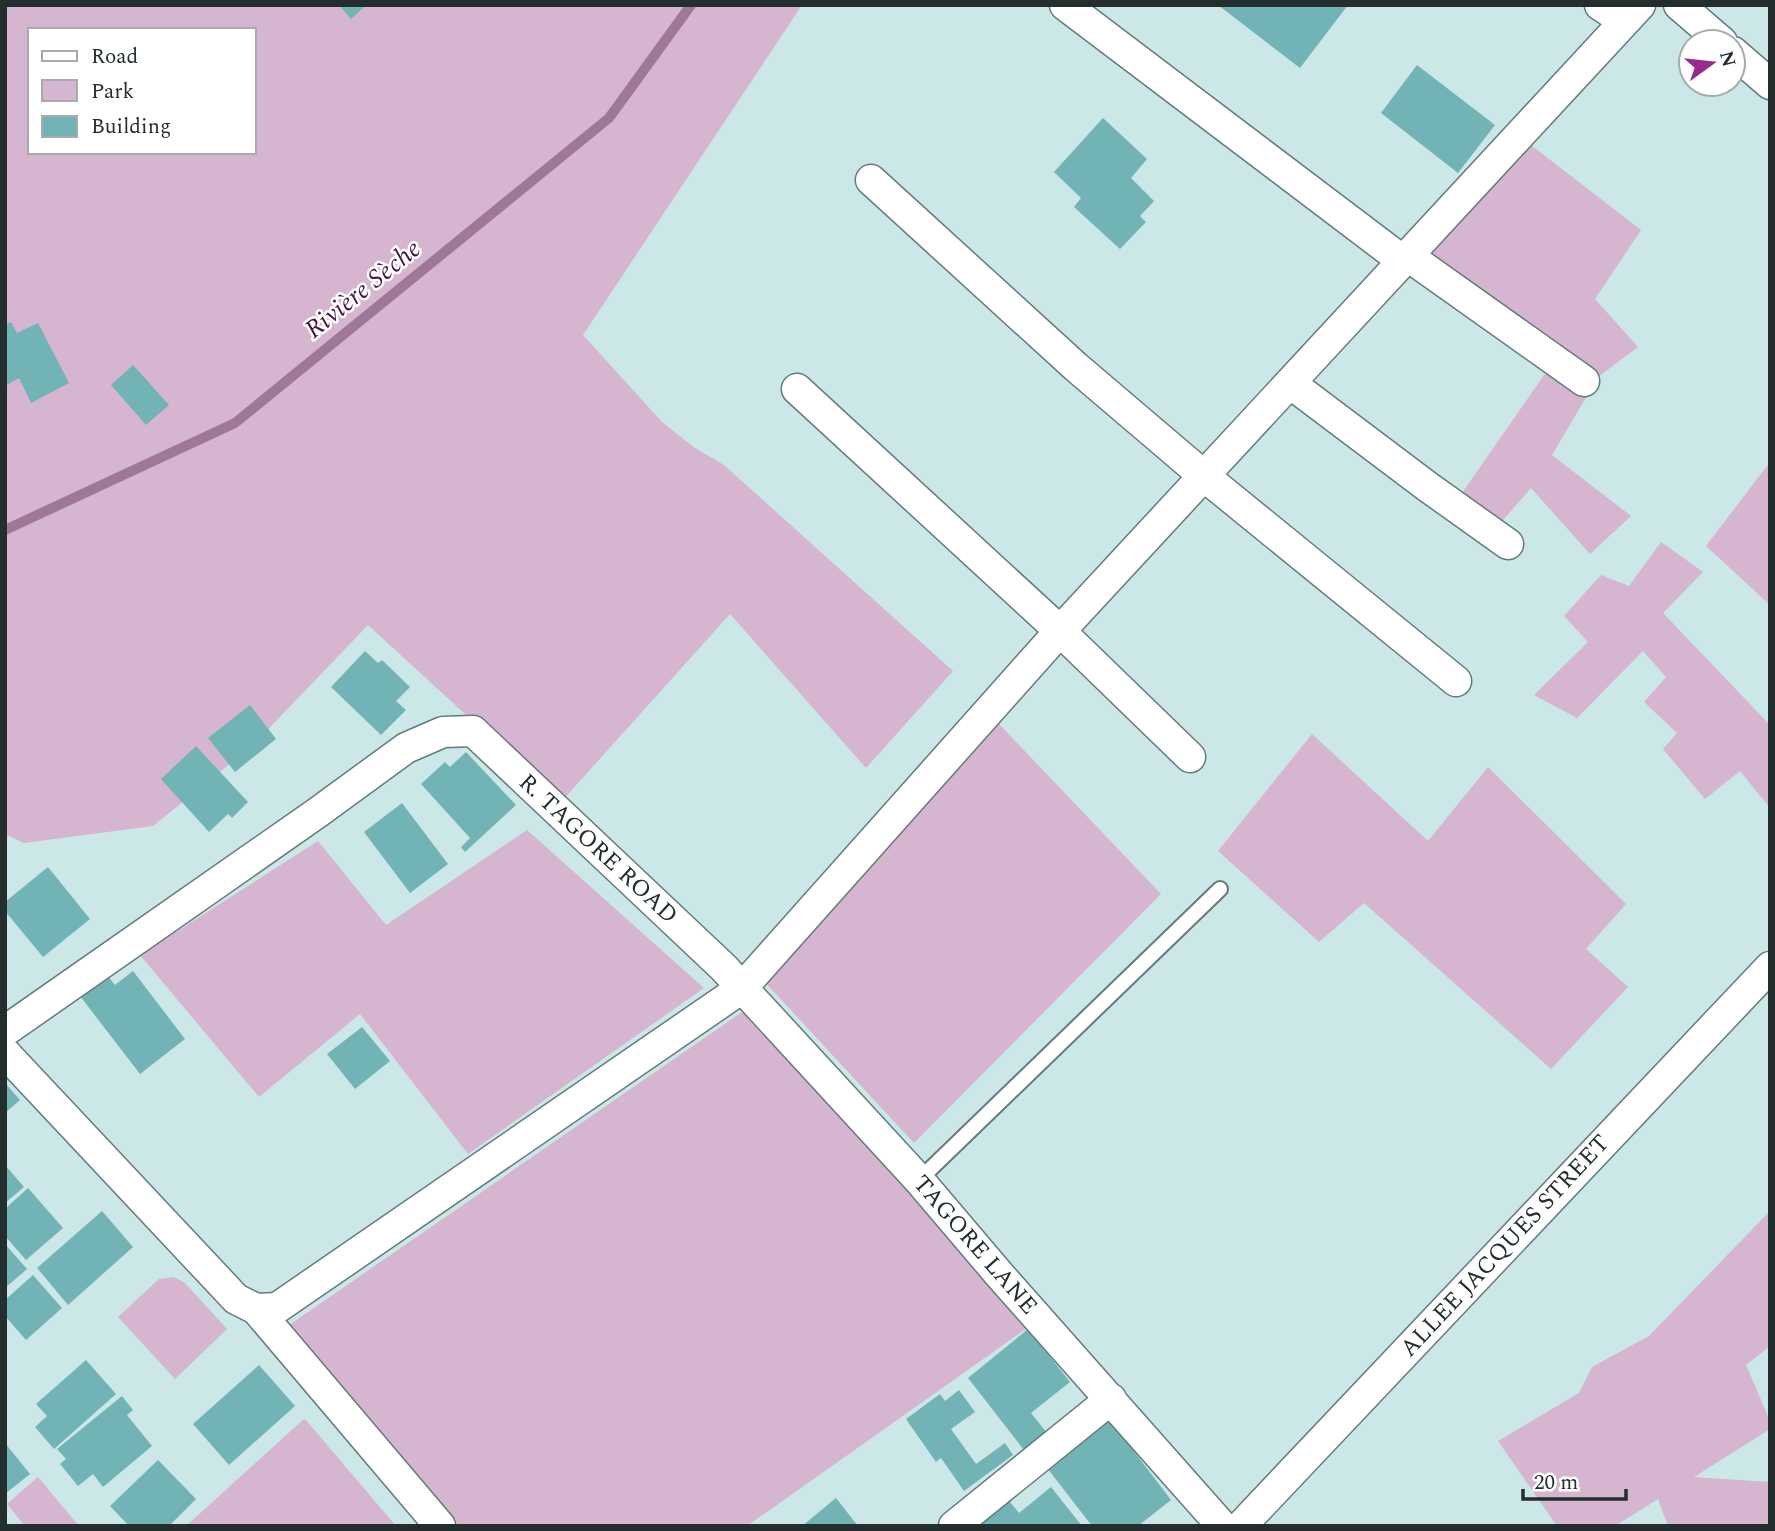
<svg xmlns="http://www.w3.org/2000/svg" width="1775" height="1531" font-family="Spectral,serif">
	<rect width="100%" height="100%" fill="#cce7e8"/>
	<!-- green -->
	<path fill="#d5b5cf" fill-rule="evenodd" d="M5,5H802L583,335L662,422L695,448L724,465L953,671L866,768L730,614L561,802L368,625L252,746L153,826L24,843L5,834ZM30,30H254V152H30Z
		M1518,135L1641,230L1595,299L1638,347L1598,377L1452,282L1422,257Z
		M1549,368L1591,389L1552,455L1631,516L1590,554L1531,488L1485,541L1453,506Z
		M1770,462V605L1706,546Z
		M1661,542L1703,572L1663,613L1770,725V808L1740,771L1705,799L1663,749L1677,733L1644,702L1666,677L1643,651L1577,718L1534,695L1588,642L1564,616L1601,575L1629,586Z
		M999,724L1161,894L914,1143L763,980Z
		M1312,734L1428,841L1488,767L1626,904L1586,949L1628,987L1551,1069L1364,903L1319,942L1218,851Z
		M527,830L704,988L468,1154L360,1014L259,1097L140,955L318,841L386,925Z
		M755,1003L1040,1319L747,1526H439L282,1330Z
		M1770,1211V1346L1746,1365L1770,1421V1429L1694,1477L1770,1482V1526H1668L1658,1499L1615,1526H1557L1498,1441L1579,1393L1592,1367L1649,1336Z
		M174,1277L185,1283L227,1329L175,1379L118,1317L159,1279Z
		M305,1419L396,1526H186L304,1419Z
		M38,1477L79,1526H25L7,1504Z"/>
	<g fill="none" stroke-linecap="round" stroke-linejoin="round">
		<!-- stream -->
		<path stroke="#9f7899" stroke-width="10" d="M5,530L235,423L609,118L691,5"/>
	</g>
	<!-- building -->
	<path fill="#72b3b6" d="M339,5H366L351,19Z
		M1218,5H1348L1300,68Z
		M1417,65L1495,125L1458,173L1381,113Z
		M1103,118L1147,159L1131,178L1154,201L1140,216L1146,222L1120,249L1074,207L1081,198L1054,172Z
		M11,322L17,333L38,323L69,383L31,403L19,378L5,386V325Z
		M133,365L169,405L146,425L111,385Z
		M365,651L378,663L382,660L410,687L396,701L406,710L381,735L331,687Z
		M250,705L276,739L235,772L208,738Z
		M196,746L248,802L232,818L228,814L209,832L161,779Z
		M466,752L516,805L465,852L461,847L470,838L421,784L445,762L450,767Z
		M402,803L448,864L410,893L364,832Z
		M48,867L90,919L43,957L5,911V902Z
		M133,971L185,1039L140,1074L80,996L107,975L115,985Z
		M362,1027L390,1061L355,1089L327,1054Z
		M5,1083L20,1100L5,1113Z
		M5,1165L24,1187L5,1203Z
		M28,1188L63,1228L26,1260L5,1236V1209Z
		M102,1211L133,1247L68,1305L37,1268Z
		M5,1244L27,1269L5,1288Z
		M33,1275L62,1308L26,1340L5,1316V1300Z
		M1028,1329L1070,1382L1031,1413L1047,1433L1024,1450L968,1378Z
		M86,1360L116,1394L54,1449L35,1427L47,1416L36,1404Z
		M259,1365L295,1406L229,1465L193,1424Z
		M959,1390L975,1412L951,1429L976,1464L1005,1443L1013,1455L964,1491L941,1458L936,1462L906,1419L940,1394L945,1401Z
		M122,1396L133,1410L127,1415L152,1446L103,1487L93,1474L78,1486L60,1464L66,1459L57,1449Z
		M1107,1416L1171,1500L1138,1526H1092L1044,1464Z
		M5,1443L30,1474L5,1494Z
		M158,1460L196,1499L169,1526H129L110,1506Z
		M1051,1487L1082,1526H982L977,1519L1005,1496L1019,1513Z
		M836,1498L858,1526H802Z"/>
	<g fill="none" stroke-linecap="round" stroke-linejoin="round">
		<!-- service casing -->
		<g stroke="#637b7c" stroke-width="18">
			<path id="service" d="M919,1180L1220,889"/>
		</g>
		<!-- minor casing -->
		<g stroke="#637b7c" stroke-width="33">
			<path id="minor" d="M1065,5L1403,261
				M1600,5L1624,21
				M1679,5L1722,42
				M1733,52L1770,84
				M871,180L1076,367L1204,476L1456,681
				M1408,256L1584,381
				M1290,383L1428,487L1508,544
				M797,389L1060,631L1640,5
				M5,1031L317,813L406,748L443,732L473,731L724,968L919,1180L998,1273L1222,1526
				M5,1053L236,1299L256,1309L277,1308L742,988L1060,631L1190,757
				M256,1309L440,1526
				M954,1526L1111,1399
				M1241,1526L1770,967"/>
		</g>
		<!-- service -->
		<use href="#service" stroke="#fff" stroke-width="14"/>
		<!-- minor -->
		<use href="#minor" stroke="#fff" stroke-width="30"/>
	</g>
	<g text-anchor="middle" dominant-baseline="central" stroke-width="5" stroke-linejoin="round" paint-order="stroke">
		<!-- street labels -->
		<g font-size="24" fill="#242e2e" stroke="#fff">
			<text transform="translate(598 849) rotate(43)">R. TAGORE ROAD</text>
			<text transform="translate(975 1245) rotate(49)">TAGORE LANE</text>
			<text transform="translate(1505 1246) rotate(-47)">ALLEE JACQUES STREET</text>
		</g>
		<!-- water labels -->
		<g font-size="26" font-style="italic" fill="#471642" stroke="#fff">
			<text transform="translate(363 289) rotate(-39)">Rivière Sèche</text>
		</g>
	</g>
	<!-- border -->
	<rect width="1775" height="1531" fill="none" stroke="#242e2e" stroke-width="14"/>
	<!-- legend -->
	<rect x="28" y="28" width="228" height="126" fill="#ffffff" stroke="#a7abab" stroke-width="2"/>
	<rect x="42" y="51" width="35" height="10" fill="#ffffff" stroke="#a7abab" stroke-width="2"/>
	<text x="91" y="63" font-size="21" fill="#242e2e">Road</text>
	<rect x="42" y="80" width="35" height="21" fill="#d5b5cf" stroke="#a7abab" stroke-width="2"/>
	<text x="91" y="98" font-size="21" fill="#242e2e">Park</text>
	<rect x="42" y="116" width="35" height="21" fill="#72b3b6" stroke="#a7abab" stroke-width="2"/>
	<text x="91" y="133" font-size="21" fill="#242e2e">Building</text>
	<!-- north arrow -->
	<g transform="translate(1712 63) rotate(75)"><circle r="33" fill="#ffffff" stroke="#a7abab" stroke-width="2"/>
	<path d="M0-5L12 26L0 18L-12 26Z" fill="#972c8d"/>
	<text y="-10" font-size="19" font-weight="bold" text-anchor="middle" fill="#242e2e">N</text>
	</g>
	<!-- scale -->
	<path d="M1523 1489v10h103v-10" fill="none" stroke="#242e2e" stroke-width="3.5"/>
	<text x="1534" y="1489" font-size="21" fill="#242e2e" stroke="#ffffff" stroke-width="5" paint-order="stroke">20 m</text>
</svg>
